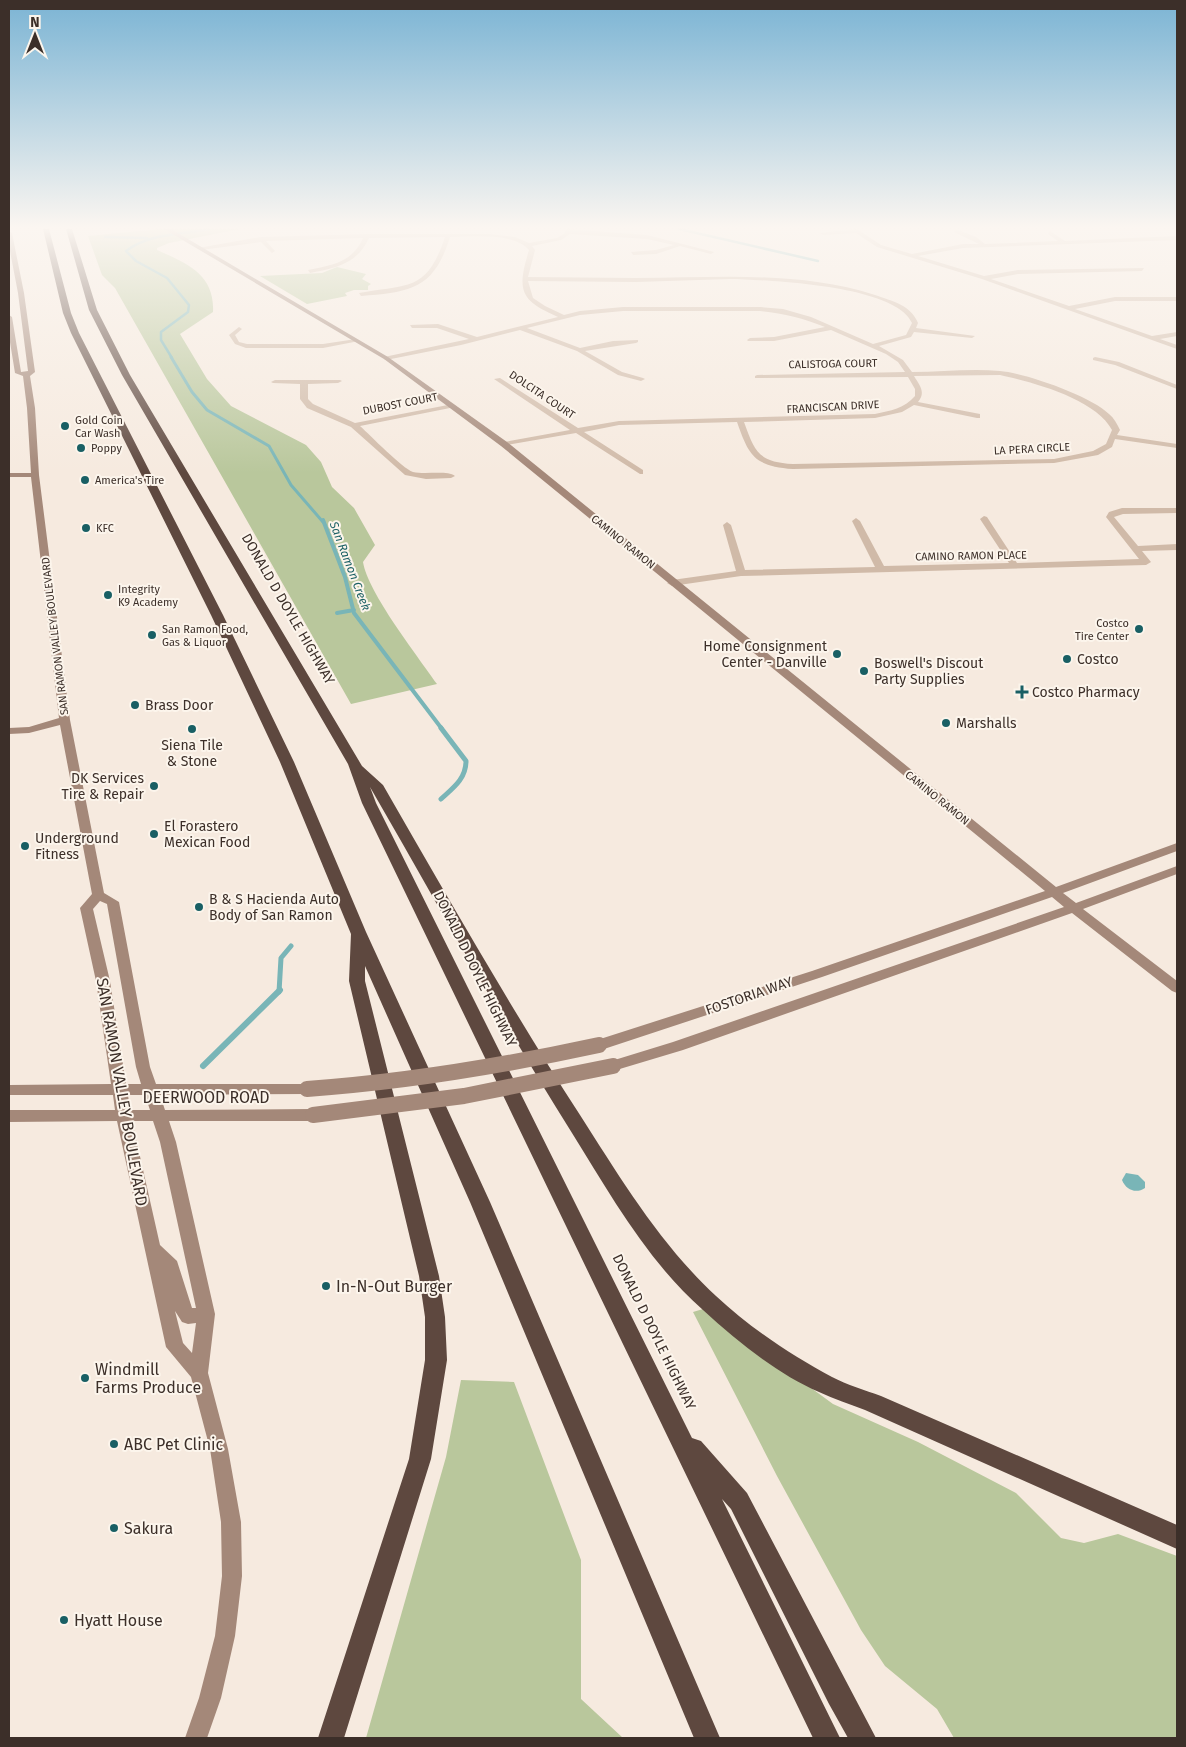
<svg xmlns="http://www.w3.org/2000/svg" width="1186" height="1747" font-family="'Fira Sans',sans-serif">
	<rect width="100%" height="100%" fill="#f6eadf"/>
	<!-- green -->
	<path fill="#b9c79c" d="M160,229H240L169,243L157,248V250C186,263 215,274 213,312L180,334L207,379L231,406L306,445L321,462L332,487L354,508L375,545L363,562C368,593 417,655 437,684L351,704L115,288L102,275L88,236Z
		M337,267L366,274L362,279L371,284L368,286V290H354L345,293L347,296L307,304L260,276L322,273Z
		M703,1309L833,1404L918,1442L1016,1493L1061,1538L1084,1543L1118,1534L1177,1556V1738H954L937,1709L885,1666L861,1630L777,1476L693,1312Z
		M461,1380L514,1382L581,1560V1699L623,1738H366L446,1457Z"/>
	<!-- water -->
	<path fill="#79b5b7" d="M1126,1173L1138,1175L1145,1182V1188C1136,1194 1126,1190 1122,1180Z"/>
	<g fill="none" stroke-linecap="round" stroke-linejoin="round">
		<!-- stream-far4 -->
		<path stroke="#79b5b7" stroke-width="2.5" d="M679,229L818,261
			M105,237L147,238
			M172,358L161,340V332L188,312L189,305L167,278L136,261L126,251C150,233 180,235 209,229"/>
		<!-- stream-far3 -->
		<path stroke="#79b5b7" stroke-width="3" d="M171,357L192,392L207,410L269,446L291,485L323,522"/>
		<!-- stream-far2 -->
		<path stroke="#79b5b7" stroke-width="4" d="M323,520L345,577L354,613L442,729
			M337,613L354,610"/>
		<!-- stream-far1 -->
		<path stroke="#79b5b7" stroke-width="5" d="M441,728L466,761C466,779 453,788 441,799
			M279,992L281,958L291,946"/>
		<!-- stream -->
		<path stroke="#79b5b7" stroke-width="6" d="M203,1066L280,990"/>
		<!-- street -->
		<path fill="#d0baa8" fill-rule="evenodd" d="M566,229L647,235L714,252L711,254L680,246L656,254L633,255L631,252L656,250L674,245L647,239L570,234L561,240L532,246L535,250L528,277C564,277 599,278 635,278C716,278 797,270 875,295C892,301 911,305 918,323L916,328L975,336L972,338L914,332L911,337L879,346L903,360L912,372C941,372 971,368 1000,371C1025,373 1091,396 1109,414C1114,418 1117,424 1120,430L1117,435L1177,444V448L1115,439L1112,447L1098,455L1054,463L793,469C754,466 749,456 737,422L619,425L584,432L643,470V474H640L576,433L501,446V442H504L570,430L494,379L500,378L578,428L619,421L875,414C890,411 905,408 915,396V389L908,377L755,378V376L757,375L905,372L898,362L886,354L831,330L774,341H748L747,340L750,338L774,337L825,327C803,318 783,313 760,311H623L580,315L527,328L580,348L613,341L638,340V342L636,343L585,351L622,372L643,378L645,379L641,381L618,375L577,351L520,330L461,345L386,360L384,359V357L469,339L437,328H412L410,325L438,324L477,337L558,317C519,300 517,290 529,250C514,232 472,237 450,237C434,289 411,292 361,296L359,293C408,284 427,292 445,237L369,238C357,264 336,268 310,273L308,270C332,265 352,263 363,238L266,241L275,251L272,253L261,242L201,250L198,248L261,237L367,234H490L515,237L529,243L557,238L565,233ZM730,279C767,280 896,285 912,323L906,335L873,344L811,317L783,309L760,307H623L580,311L564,315L545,306L533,298L528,281L636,282ZM1000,375C1033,382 1096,399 1112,430L1106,444L1093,451L1054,459L793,464C758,462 755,452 744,422L875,418L902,412L914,405L977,418H980V414L918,402C926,392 920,386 914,376Z
			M857,229L881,245L912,254L963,244H979L954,232L956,229L976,237L985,244L1058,241L1048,234L1050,231L1065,241L1177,236V240L963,248L918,256L984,276L1018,270L1144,268L1142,271L1018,274L991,279L1069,306L1115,297H1177V301H1115L1075,309L1152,336L1177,332V336L1160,339L1177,345V349L982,279L877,247L856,233L823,235L820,233Z
			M239,327L242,329L235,335L239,342L247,344H323L356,339L359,341L323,348H246L235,344L229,335Z
			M1095,357L1119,362L1177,385V389L1115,365L1093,360V358Z
			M275,380H340L342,381L338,383L308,384V399L313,404L355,423L453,404V408H450L360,426C371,436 402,468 413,472C425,475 447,470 455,476L451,478L426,479L405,475L351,427L307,408L300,399V384L273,383L271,382Z
			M1122,508H1177V513L1123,514L1114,517L1138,546L1177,544V550L1142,551L1151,562L1146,565L741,576L672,586L667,583L672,580L736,571L723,525L727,522L731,525L745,570L875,567L852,521L856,518L860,521L884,566L1009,563L980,519L984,516L987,517L1017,563L1139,559L1106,517L1109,512Z"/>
		<!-- secondary -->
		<path fill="#a48879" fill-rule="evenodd" d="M164,229H171L388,357L507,442L1056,887L1177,843V851L1063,893L1076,903L1177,866V874L1083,909L1177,981V993L1172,991L1072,913L683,1050L613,1071L608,1070L606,1066L608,1062L673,1042L1064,907L1052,897L822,977L604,1049H594L592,1045L594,1041L812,971L1045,891L501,446L384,359Z
			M9,231L12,233L24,293L35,372L30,376L35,408L39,475L70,720L104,893L119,902L150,1067L156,1084H307L312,1085L314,1089L312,1093L307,1094L160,1095L165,1110L313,1109L318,1111L321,1115L318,1119L313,1121H169L176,1142L215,1314L208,1373L228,1449L241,1522L242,1576L235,1636L221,1698L207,1738H185L199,1698L215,1636L222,1576L221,1522L210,1449L191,1377L166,1347L117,1121L9,1122V1110H115L113,1095H9V1085L111,1084L96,981L80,908L92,894L60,725L29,733L9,734V728L29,727L59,718L31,477H9V473H31L27,408L23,376L15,373L9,336V315L12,317L21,372L28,371L18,293L9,246ZM100,901L107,904L136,1067L141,1084H126L110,981L93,909ZM128,1095H145L150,1110H130ZM132,1121H153L160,1142L196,1308H192L177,1261L160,1245ZM175,1311L182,1322L188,1324L196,1323L192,1353L183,1343Z"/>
		<!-- highway -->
		<path fill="#5e483f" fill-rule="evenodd" d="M43,229H49L71,313L79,333L223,615L294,762L366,932L490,1202L720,1738H694L470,1202L365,966V981L439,1276L445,1317L447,1360L431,1459L344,1738H318L409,1459L425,1360V1317L419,1276L349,981L351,934L280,762L211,615L71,333L63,313Z
			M66,229H72L97,310L130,375L362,766L383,785C447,896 510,1007 580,1115C621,1179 660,1244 716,1296C749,1327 792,1356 832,1377C847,1385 865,1390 881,1396L1177,1525V1549L865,1410C850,1404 834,1399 819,1392C777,1374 737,1341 703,1310C648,1262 610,1194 572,1133C501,1020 437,903 370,787L376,803L692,1438L701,1441L747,1493L876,1738H848L829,1704L731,1509L722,1499L840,1738H813L362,803L348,764L122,375L89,310Z"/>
		<!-- secondary-bridge -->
		<path stroke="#a48879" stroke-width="16" d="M307,1089C406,1082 502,1066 599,1045
			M313,1115L464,1096L613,1066"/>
	</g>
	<!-- sky -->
	<linearGradient id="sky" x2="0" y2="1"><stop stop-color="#7bb4d4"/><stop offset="0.48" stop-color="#fbf6f1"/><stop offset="1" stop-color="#fbf6f1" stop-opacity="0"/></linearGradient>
	<rect width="1186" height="473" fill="url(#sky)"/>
	<!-- markers -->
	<g fill="#195f64" stroke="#fcf5ec" stroke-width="2">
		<circle cx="65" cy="426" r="5"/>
		<circle cx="81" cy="448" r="5"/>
		<circle cx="85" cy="480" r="5"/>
		<circle cx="86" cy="528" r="5"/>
		<circle cx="108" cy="595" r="5"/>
		<circle cx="1139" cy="629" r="5"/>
		<circle cx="152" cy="635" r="5"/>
		<circle cx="837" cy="654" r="5"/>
		<circle cx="1067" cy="659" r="5"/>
		<circle cx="864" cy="671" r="5"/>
		<path d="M1019.5 684.5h5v5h5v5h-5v5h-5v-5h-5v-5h5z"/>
		<circle cx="135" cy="705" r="5"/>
		<circle cx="946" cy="723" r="5"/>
		<circle cx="192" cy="729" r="5"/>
		<circle cx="154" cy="786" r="5"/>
		<circle cx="154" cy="834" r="5"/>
		<circle cx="25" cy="846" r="5"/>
		<circle cx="199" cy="907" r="5"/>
		<circle cx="326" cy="1286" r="5"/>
		<circle cx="85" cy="1378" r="5"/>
		<circle cx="114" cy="1444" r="5"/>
		<circle cx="114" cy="1528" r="5"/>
		<circle cx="64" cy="1620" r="5"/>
	</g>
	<g text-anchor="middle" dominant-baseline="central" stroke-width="4" stroke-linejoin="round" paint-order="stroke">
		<!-- far-street labels -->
		<g font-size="11" fill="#3c2f29" stroke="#fcf5ec">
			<text transform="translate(833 364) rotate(-1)">CALISTOGA COURT</text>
			<text transform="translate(542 395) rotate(34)">DOLCITA COURT</text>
			<text transform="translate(400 404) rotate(-11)">DUBOST COURT</text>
			<text transform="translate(833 407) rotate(-3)">FRANCISCAN DRIVE</text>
			<text transform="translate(1032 449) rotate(-3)">LA PERA CIRCLE</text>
			<text transform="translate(623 542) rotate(39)">CAMINO RAMON</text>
			<text transform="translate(971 556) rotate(-1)">CAMINO RAMON PLACE</text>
			<text transform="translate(55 636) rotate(-97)">SAN RAMON VALLEY BOULEVARD</text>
			<text transform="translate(937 798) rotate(39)">CAMINO RAMON</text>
		</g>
		<!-- far-poi labels -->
		<g font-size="11" fill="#3c2f29" stroke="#fcf5ec" text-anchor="start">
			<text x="75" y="420">Gold Coin<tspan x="75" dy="13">Car Wash</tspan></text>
			<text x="91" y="448">Poppy</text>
			<text x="95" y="480">America's Tire</text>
			<text x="96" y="528">KFC</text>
			<text x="118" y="589">Integrity<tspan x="118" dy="13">K9 Academy</tspan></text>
			<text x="1129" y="623" text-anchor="end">Costco<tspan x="1129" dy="13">Tire Center</tspan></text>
			<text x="162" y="629">San Ramon Food,<tspan x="162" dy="13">Gas &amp; Liquor</tspan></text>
		</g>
		<!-- far-water labels -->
		<g font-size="12" font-style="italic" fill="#195f64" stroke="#fcf5ec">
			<text transform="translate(350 566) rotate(69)">San Ramon Creek</text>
		</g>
		<!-- street labels -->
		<g font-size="14" fill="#3c2f29" stroke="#fcf5ec">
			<text transform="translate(288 609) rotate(60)">DONALD D DOYLE HIGHWAY</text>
			<text transform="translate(475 969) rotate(64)">DONALD D DOYLE HIGHWAY</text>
			<text transform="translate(749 996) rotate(-19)">FOSTORIA WAY</text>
			<text transform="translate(654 1332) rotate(64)">DONALD D DOYLE HIGHWAY</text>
		</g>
		<!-- poi labels -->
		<g font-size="14" fill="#3c2f29" stroke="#fcf5ec" text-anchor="start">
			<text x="827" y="646" text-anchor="end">Home Consignment<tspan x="827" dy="16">Center - Danville</tspan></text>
			<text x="1077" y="659">Costco</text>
			<text x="874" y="663">Boswell's Discout<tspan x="874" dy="16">Party Supplies</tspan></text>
			<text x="1032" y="692">Costco Pharmacy</text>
			<text x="145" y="705">Brass Door</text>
			<text x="956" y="723">Marshalls</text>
			<text x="192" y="745" text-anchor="middle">Siena Tile<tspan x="192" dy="16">&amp; Stone</tspan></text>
			<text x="144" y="778" text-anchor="end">DK Services<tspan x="144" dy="16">Tire &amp; Repair</tspan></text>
			<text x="164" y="826">El Forastero<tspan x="164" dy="16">Mexican Food</tspan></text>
			<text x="35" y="838">Underground<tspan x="35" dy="16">Fitness</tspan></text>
			<text x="209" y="899">B &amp; S Hacienda Auto<tspan x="209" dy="16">Body of San Ramon</tspan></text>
		</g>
		<!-- near-street labels -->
		<g font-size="16" fill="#3c2f29" stroke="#fcf5ec">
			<text transform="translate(122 1092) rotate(80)">SAN RAMON VALLEY BOULEVARD</text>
			<text x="206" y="1097">DEERWOOD ROAD</text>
		</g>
		<!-- near-poi labels -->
		<g font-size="16" fill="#3c2f29" stroke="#fcf5ec" text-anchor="start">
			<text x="336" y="1286">In-N-Out Burger</text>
			<text x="95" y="1369">Windmill<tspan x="95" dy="18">Farms Produce</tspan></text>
			<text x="124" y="1444">ABC Pet Clinic</text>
			<text x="124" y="1528">Sakura</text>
			<text x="74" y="1620">Hyatt House</text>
		</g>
	</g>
	<!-- border -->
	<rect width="1186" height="1747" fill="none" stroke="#3c2f29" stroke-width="20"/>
	<!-- north arrow -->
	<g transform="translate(35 35)" stroke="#fcf5ec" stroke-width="4" paint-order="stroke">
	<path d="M0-4L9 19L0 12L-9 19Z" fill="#3c2f29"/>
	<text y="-8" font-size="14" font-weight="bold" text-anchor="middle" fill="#3c2f29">N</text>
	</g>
</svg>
